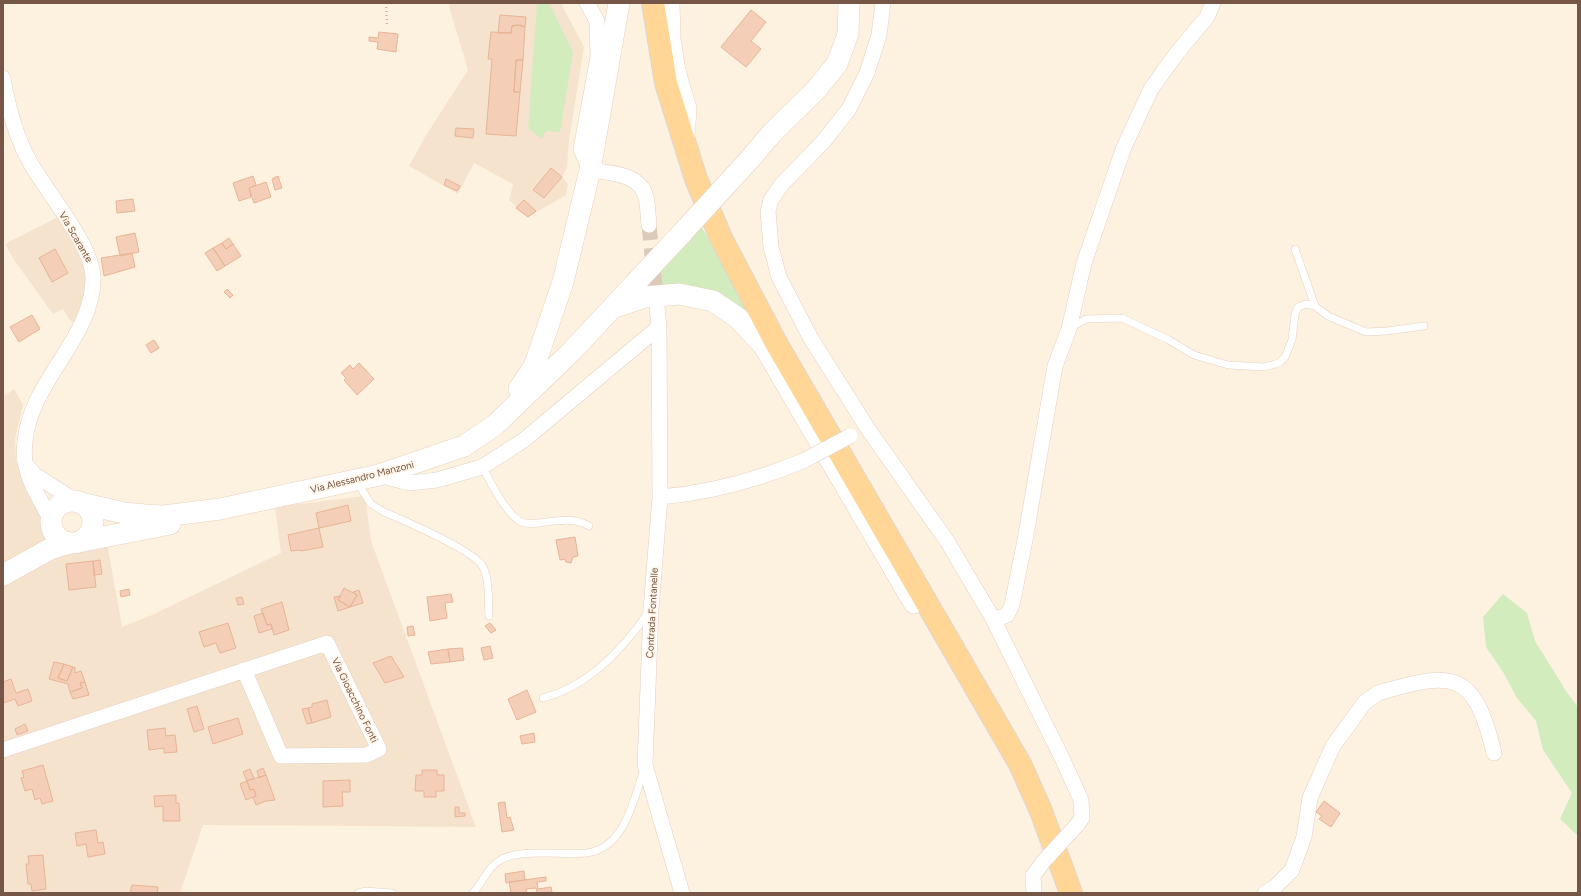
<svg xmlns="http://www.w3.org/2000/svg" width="1581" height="896" font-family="Figtree,sans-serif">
	<rect width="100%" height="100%" fill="#fdf2e0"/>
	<!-- residential -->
	<path fill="#f5e3ce" d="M450,3H561L584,47L569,140L567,168L562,177L568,184L566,195L528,217L509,200L513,184L474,163L458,194L409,166L425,137L468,70L449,7Z
		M58,217L86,266L89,275L81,310L73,322L69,319L63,309L53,314L14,260L5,244Z
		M14,389L23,405L15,439L16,461L44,516L67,552L107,543L122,627L154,614L281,553L275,507L365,496L371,541L476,827L203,825L180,893H3V397Z"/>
	<!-- green -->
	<path fill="#d2ecbe" d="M537,3H549L573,52L560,132L546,131L542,139L528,128Z
		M701,226L757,324L641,287Z
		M1503,594L1527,613L1535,641L1566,691L1578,707V836L1560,819L1572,793L1543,750L1536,721L1517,698L1503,672L1486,647L1483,617Z"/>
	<!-- building -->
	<path fill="#f4ceb7" stroke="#e8b496" d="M751,10L766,22L751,41L761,49L746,67L721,47Z
		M500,15L526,17L525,27L517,25L512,26L511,33H498Z
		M520,25L525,27L523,60H516L514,92H520L516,136L486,134L492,59H488L491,32L511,33L512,26Z
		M379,32L398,34L396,52L377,49L378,42L369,41V37L378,38Z
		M516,60H523L520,92H514Z
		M456,128L474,129L473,138L455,136Z
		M551,168L562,177L544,198L533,190Z
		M253,176L256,185L249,188L251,197L239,201L233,183Z
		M278,176L282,188L275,190L272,179Z
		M446,179L460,186L457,191L444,185Z
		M266,182L271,197L254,203L249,188Z
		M133,199L135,211L117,213L116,201Z
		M524,200L536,211L528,217L516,208Z
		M135,233L139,252L120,256L116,237Z
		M229,238L233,244L226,249L222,243Z
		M222,243L226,249L233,244L241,256L225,266L213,248Z
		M213,248L225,266L217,271L205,253Z
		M55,249L68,273L52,282L39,258Z
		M132,253L135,267L104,276L101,258Z
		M227,289L233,295L230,298L224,292Z
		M32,315L40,329L19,342L10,327Z
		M154,340L159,348L151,353L146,345Z
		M359,363L374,379L357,395L344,380L346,378L341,373L350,365L353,369Z
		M348,505L351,521L319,528L316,513Z
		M319,528L323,547L301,551V550L291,551L288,535Z
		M575,537L578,556L573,557L571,563L566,562L565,559L560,560L556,540Z
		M100,560L102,574L94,575L93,561Z
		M93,561L96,587L69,590L66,564Z
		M344,588L357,595L350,607L338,600Z
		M129,589L130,595L121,597L120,591Z
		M359,590L363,603L350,607L357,595L353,592Z
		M451,594L453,602L445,603L447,618L430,621L427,597Z
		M340,596L338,600L350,607L338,611L334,597Z
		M242,597L244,604L238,605L236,598Z
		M282,602L289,630L274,635L271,624L267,625L261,609Z
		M263,613L267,625L271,624L272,629L259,633L254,616Z
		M228,623L236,648L220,653L216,643L204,647L199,632Z
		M490,623L496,630L491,633L485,626Z
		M413,626L415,635L408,636L407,627Z
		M490,646L493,658L484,660L481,648Z
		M462,648L464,660L450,662L448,649Z
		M448,649L450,662L431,664L428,652Z
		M391,656L404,677L385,683L373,663Z
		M54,662L64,664L58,678L67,681L73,667H75V673L81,671L85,682L80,683L82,688L70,692L68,684L49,679Z
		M64,664L73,667L67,681L58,678Z
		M11,679L16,693L28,689L32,701L18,706L15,699L3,703V682Z
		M85,682L89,695L73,699L70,692L82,688L80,683Z
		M527,690L536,712L517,720L508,699Z
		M327,700L331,717L312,723L308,708L312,707V704Z
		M197,706L204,729L194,732L187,709Z
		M308,708L312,723L307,724L302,709Z
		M238,718L243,734L213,744L208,727Z
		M25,724L28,731L17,735L15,729Z
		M165,728L166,736L175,735L177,752L164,753V748L149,750L147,730Z
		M534,733L535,742L522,744L520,736Z
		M43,765L53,801L42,804L40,798L35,800L32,789L25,791L21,778L24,777L22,771Z
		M263,768L266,775L259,778L257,771Z
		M250,769L254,778L247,781L243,772Z
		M422,770H437V775H444V791H436V797H424V791H415L416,775H422Z
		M266,775L275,800L266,801L256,805L253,797L256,796L254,789L250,790L247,781Z
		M350,780V792H342L343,806L323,807V781Z
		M247,781L250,790L254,789L256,796L246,800L240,784Z
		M176,795V803H179L180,821H163V806L155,807L154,796Z
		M1324,801L1340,813L1331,827L1319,819L1322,816L1316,812Z
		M505,802L507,818L510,817L514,830L502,832L498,803Z
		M455,807H459V813H465V816L455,817Z
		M96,830L98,843L103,842L105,854L88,857L86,844L77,846L75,833Z
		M43,855L46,889L32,891L31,884H28L26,864H29L28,856Z
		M524,871L525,880L506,883L505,874Z
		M546,877V881L537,882L538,889L551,887L552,892L537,893L536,888L526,889L527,893H511L509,882Z
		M132,885L158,887L157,893H130Z"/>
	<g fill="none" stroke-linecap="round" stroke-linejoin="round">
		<!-- street-tunnel -->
		<path stroke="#dbcbba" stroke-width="15" stroke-dasharray="15 8" stroke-linecap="butt" d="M649,225L657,306"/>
		<!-- lane casing -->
		<g stroke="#e4cfbf" stroke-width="8">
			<path id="lane" d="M1295,249L1315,306L1328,316L1366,332L1387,331L1424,326
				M1070,328L1086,319L1122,318L1169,340L1194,355L1228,365L1264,367L1279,363L1285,357L1292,340L1295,314L1298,307L1306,304L1315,306
				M482,467C492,484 502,507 518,520C532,531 565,511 589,526
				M357,482L371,504L384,512C403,520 477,552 483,567C490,582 488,600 489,616
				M543,698C587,687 623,649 648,613
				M358,893L365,891L392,893
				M473,893C484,881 487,867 502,859C514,853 531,853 544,853C558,853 573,854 587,853C625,848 634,799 644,769"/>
		</g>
		<!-- street casing -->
		<g stroke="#e4cfbf" stroke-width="16">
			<path id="street" d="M587,3L597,21L598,57L581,149L590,170C609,173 640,173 646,197C648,206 648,216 649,225
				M883,3L879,35L867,73L849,109L823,142L782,184L771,200L768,211L771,247L779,277L810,337L868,429L947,541L992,617L999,618L1007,615L1012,605L1025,540L1055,366L1069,329L1084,263L1124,147L1151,89L1177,53L1207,17L1213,3
				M3,78C8,108 16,138 31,164C47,192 93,247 93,277C94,338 30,380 25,442C24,450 24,459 26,466C30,486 43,503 51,521
				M657,307L659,327L660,497L651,609L645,765L682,893
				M26,465L35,475L77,502
				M379,475L409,483L437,480L482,467L524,440L659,327
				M660,497C709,493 760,479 805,460
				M992,617L1062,758L1081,800L1082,818L1077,825
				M3,750L327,643L379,749L367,755L281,756L244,670
				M1034,893L1033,876L1043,862
				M1265,893L1275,887L1292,870L1304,837L1310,798L1333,746L1365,702L1378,693C1454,671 1474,670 1494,753"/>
		</g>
		<!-- secondary casing -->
		<g stroke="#e9d0bb" stroke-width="22">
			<path id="secondary" d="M669,3L670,39L675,71L686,109L684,136
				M749,160L772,133L815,91L837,64L848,34L849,3
				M615,307L645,297L679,294L713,301L738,318L764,346L914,603
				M519,389L534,367L563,282L590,170L619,3
				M51 522a21 21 0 1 1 42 0a21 21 0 1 1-42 0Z
				M81,503L124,513L145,515L164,516L220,509L379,475L464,446L495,425L572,351L683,232
				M78,542L170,524
				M3,575L50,549L70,543"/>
		</g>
		<!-- primary casing -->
		<g stroke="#ded6d3" stroke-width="24">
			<path id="primary" d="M653,3L666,83L696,179L721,238L776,343L1020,764L1041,811L1071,893"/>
		</g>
		<!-- path -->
		<path stroke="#d9b19a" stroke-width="2.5" stroke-dasharray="1 3" stroke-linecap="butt" d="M386,3L387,26"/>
		<!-- lane -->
		<use href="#lane" stroke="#fff" stroke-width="7"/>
		<!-- street -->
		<use href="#street" stroke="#fff" stroke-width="15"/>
		<!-- secondary -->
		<use href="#secondary" stroke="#fff" stroke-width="21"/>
		<!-- primary -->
		<use href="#primary" stroke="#ffd696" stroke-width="22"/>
		<!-- street-bridge casing -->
		<g stroke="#e4cfbf" stroke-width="16" stroke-linecap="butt">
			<path id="street-bridge" d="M805,460L850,436
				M1043,862L1077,825"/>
		</g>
		<!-- secondary-bridge casing -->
		<g stroke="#e9d0bb" stroke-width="22" stroke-linecap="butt">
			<path id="secondary-bridge" d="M683,232L749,160"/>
		</g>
		<!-- street-bridge -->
		<use href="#street-bridge" stroke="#fff" stroke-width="15"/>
		<!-- secondary-bridge -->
		<use href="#secondary-bridge" stroke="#fff" stroke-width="21"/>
	</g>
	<g text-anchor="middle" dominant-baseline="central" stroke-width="3.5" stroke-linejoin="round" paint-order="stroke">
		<!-- street labels -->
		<g font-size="10" fill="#765646" stroke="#fff5e8">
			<text transform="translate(76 237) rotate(60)">Via Scarante</text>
			<text transform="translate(362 477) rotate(-14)">Via Alessandro Manzoni</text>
			<text transform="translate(652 613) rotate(-87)">Contrada Fontanelle</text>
			<text transform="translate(355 700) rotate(64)">Via Gioacchino Fonti</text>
		</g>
	</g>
	<!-- border -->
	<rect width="1581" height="896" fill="none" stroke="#765646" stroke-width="8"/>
</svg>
